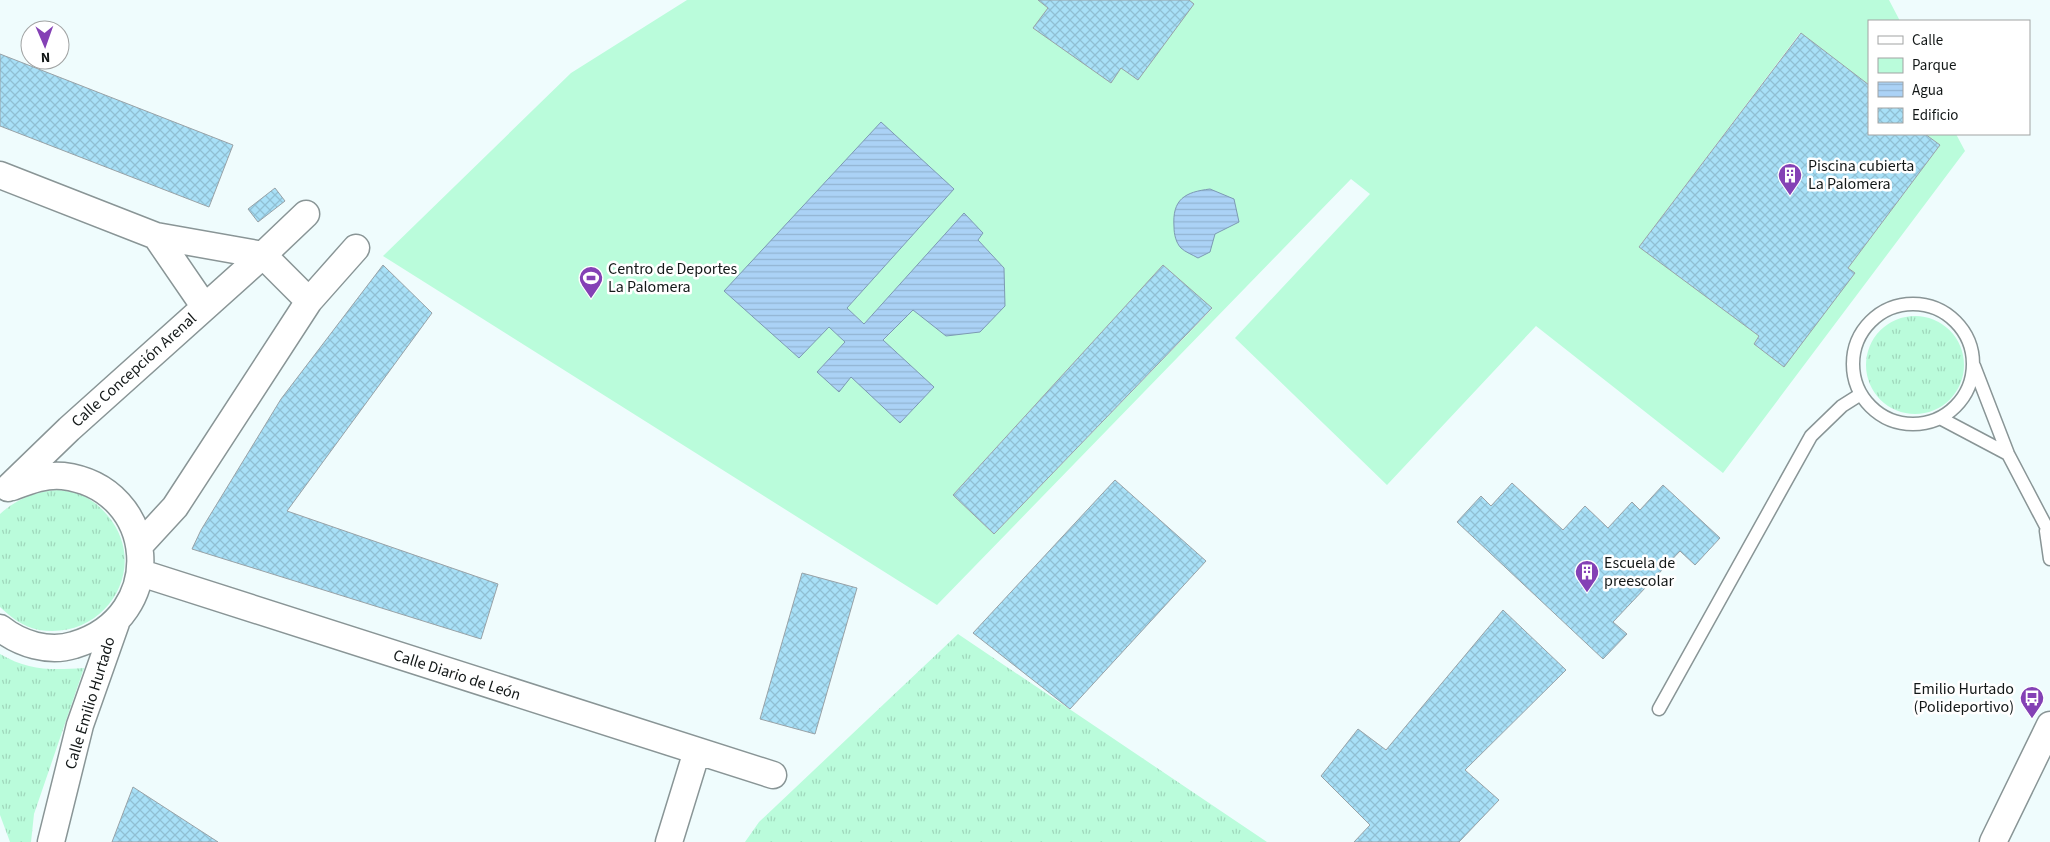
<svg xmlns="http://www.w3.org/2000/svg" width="2050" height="842" font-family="'Source Sans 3',sans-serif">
	<defs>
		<pattern id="grass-tufts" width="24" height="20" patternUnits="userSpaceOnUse" patternTransform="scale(1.25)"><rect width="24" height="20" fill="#bafcdb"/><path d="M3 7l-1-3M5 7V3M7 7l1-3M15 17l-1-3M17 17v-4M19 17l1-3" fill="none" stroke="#9fd7bb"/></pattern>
		<pattern id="water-rules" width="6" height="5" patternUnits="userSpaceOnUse" patternTransform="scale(1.25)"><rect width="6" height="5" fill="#abd2f6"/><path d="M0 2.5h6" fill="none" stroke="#92b4d2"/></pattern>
		<pattern id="building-cross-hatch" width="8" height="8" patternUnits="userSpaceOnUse" patternTransform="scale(1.25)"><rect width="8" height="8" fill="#a8e0f7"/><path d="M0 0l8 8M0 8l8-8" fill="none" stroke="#90bfd3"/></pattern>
	</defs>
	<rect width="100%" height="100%" fill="#effcfd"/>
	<!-- grass -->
	<path fill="url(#grass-tufts)" d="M1866 365a49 49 0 1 1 98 0a49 49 0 1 1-98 0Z
		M58,490C66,491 74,492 81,495C91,499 101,507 108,516C151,568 105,641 39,630C23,627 11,617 0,607V514C18,498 34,492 58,490Z
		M958,634L1267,842H745L759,822Z
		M0,654C29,671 51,670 84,668L34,814L31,842H10L0,815Z"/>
	<!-- park -->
	<path fill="#bafcdb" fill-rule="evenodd" d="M687,0H1889L1900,21H1869V85L1800,33L1639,247L1854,273L1848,268L1940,145L1925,134H1956L1965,151L1723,473L1536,326L1387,485L1235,338L1370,194L1351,179L937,605L383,256L571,73ZM953,189L847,308L864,324L964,214L978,240L1004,268L913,309L883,341L934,387L817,372L845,342L829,326ZM1163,265L1212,309L994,534L953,495Z"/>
	<!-- water -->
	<path fill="url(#water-rules)" stroke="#7d9ab3" d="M881,122L954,189L847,308L864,324L964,213L983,233L978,240L1004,268L1005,306L980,332L946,336L913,310L883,340L934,387L900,423L851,377L839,392L817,372L845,342L829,327L799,358L724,291Z
		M1210,189L1234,199L1239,222L1215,234L1210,252L1198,258C1193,255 1185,252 1181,248C1176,243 1174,234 1174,227C1172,199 1185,192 1210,189Z"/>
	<!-- building -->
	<path fill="url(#building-cross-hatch)" stroke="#98a2a7" d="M1038,0H1189L1194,4L1138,80L1121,68L1111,83L1033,28L1048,8Z
		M1801,33L1869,85V134H1925L1940,145L1848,268L1855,273L1784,367L1754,344L1759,336L1639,247Z
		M0,54L233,145L209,207L0,126Z
		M275,188L285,201L258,222L248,209Z
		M383,265L432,313L287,511L498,584L481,639L192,549L201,530L281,399Z
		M1163,265L1212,308L994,534L953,495Z
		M1115,480L1206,561L1070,709L973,633Z
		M1512,483L1563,530L1585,506L1608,528L1632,502L1640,510L1663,485L1720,538L1695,565L1680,551L1613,622L1627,634L1603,659L1457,522L1481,496L1491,506Z
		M802,573L857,588L815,734L760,719Z
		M1503,610L1566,670L1465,770L1499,800L1459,842H1354L1370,825L1321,776L1358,729L1386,750Z
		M133,787L218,842H112Z"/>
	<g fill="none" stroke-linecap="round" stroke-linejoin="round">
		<!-- service casing -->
		<g stroke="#899596" stroke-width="15">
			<path id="service" d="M1853 364a60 60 0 1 1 120 0a60 60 0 1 1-120 0Z
				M1974,366L2008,454L2050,534
				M1940,418L2008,454
				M2046,531L2050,559
				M1659,709L1811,436L1842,406L1861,394"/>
		</g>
		<!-- minor casing -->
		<g stroke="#899596" stroke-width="29">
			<path id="minor" d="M0,175L156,236L263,255L306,214
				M156,236L204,306
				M309,301L356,248
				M8,488L69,429L263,255L309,301L175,507L140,545
				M141,573L773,775
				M0,628C20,644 49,653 74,645C169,617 159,488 63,476C45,474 28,481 12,487
				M51,842L80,725L116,623
				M669,842L697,751
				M1993,842L2050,725"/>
		</g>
		<!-- service -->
		<use href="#service" stroke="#fff" stroke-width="12"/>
		<!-- minor -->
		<use href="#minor" stroke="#fff" stroke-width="26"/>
	</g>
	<!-- icons -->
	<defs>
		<g id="building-pin" transform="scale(1.25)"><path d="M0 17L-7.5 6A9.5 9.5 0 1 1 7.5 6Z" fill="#8441b5" stroke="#fff"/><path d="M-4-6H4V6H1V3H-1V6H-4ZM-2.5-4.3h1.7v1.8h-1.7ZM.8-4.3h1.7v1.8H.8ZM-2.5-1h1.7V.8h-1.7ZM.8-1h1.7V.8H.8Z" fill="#fff"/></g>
		<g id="stadium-pin" transform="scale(1.25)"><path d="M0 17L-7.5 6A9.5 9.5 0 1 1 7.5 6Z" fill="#8441b5" stroke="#fff"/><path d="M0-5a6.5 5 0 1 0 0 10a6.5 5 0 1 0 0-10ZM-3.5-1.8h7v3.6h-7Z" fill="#fff"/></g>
		<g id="bus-pin" transform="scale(1.25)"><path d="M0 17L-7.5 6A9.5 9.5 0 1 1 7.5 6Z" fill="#8441b5" stroke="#fff"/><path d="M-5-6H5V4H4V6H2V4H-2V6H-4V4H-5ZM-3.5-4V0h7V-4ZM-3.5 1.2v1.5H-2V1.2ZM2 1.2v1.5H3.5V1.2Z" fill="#fff"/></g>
	</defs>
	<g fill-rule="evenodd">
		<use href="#building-pin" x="1790" y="175"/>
		<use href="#stadium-pin" x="591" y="278"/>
		<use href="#building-pin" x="1587" y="572"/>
		<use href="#bus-pin" x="2032" y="698"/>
	</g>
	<g text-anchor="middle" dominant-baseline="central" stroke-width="5" stroke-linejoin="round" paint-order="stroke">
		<!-- poi labels -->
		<g font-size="16" fill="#131818" stroke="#fff" text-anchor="start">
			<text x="1808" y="166">Piscina cubierta<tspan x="1808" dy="18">La Palomera</tspan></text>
			<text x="608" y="269">Centro de Deportes<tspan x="608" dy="18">La Palomera</tspan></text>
			<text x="1604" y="563">Escuela de<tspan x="1604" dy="18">preescolar</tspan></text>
			<text x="2014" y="689" text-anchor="end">Emilio Hurtado<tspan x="2014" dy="18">(Polideportivo)</tspan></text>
		</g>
		<!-- street labels -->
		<g font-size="16" fill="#131818" stroke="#fff">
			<text transform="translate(134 370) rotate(-42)">Calle Concepción Arenal</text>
			<text transform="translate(457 675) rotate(18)">Calle Diario de León</text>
			<text transform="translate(90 703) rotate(-73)">Calle Emilio Hurtado</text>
		</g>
	</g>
	<!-- legend -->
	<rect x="1868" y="20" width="162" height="115" fill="#ffffff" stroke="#a1a3a3"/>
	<rect x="1878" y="36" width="25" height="8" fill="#ffffff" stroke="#a1a3a3"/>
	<text x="1912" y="45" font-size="15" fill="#131818">Calle</text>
	<rect x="1878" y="58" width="25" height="15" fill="#bafcdb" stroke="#a1a3a3"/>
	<text x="1912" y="70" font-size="15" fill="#131818">Parque</text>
	<rect x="1878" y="82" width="25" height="15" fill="url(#water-rules)" stroke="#a1a3a3"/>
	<text x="1912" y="95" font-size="15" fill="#131818">Agua</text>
	<rect x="1878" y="108" width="25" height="15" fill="url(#building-cross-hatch)" stroke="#a1a3a3"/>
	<text x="1912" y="120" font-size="15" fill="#131818">Edificio</text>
	<!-- north arrow -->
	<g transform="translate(45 45) rotate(178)"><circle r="24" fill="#ffffff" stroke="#a1a3a3"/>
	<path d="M0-4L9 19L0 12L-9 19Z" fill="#8441b5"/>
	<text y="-8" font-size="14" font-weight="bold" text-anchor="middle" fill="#131818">N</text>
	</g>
</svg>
